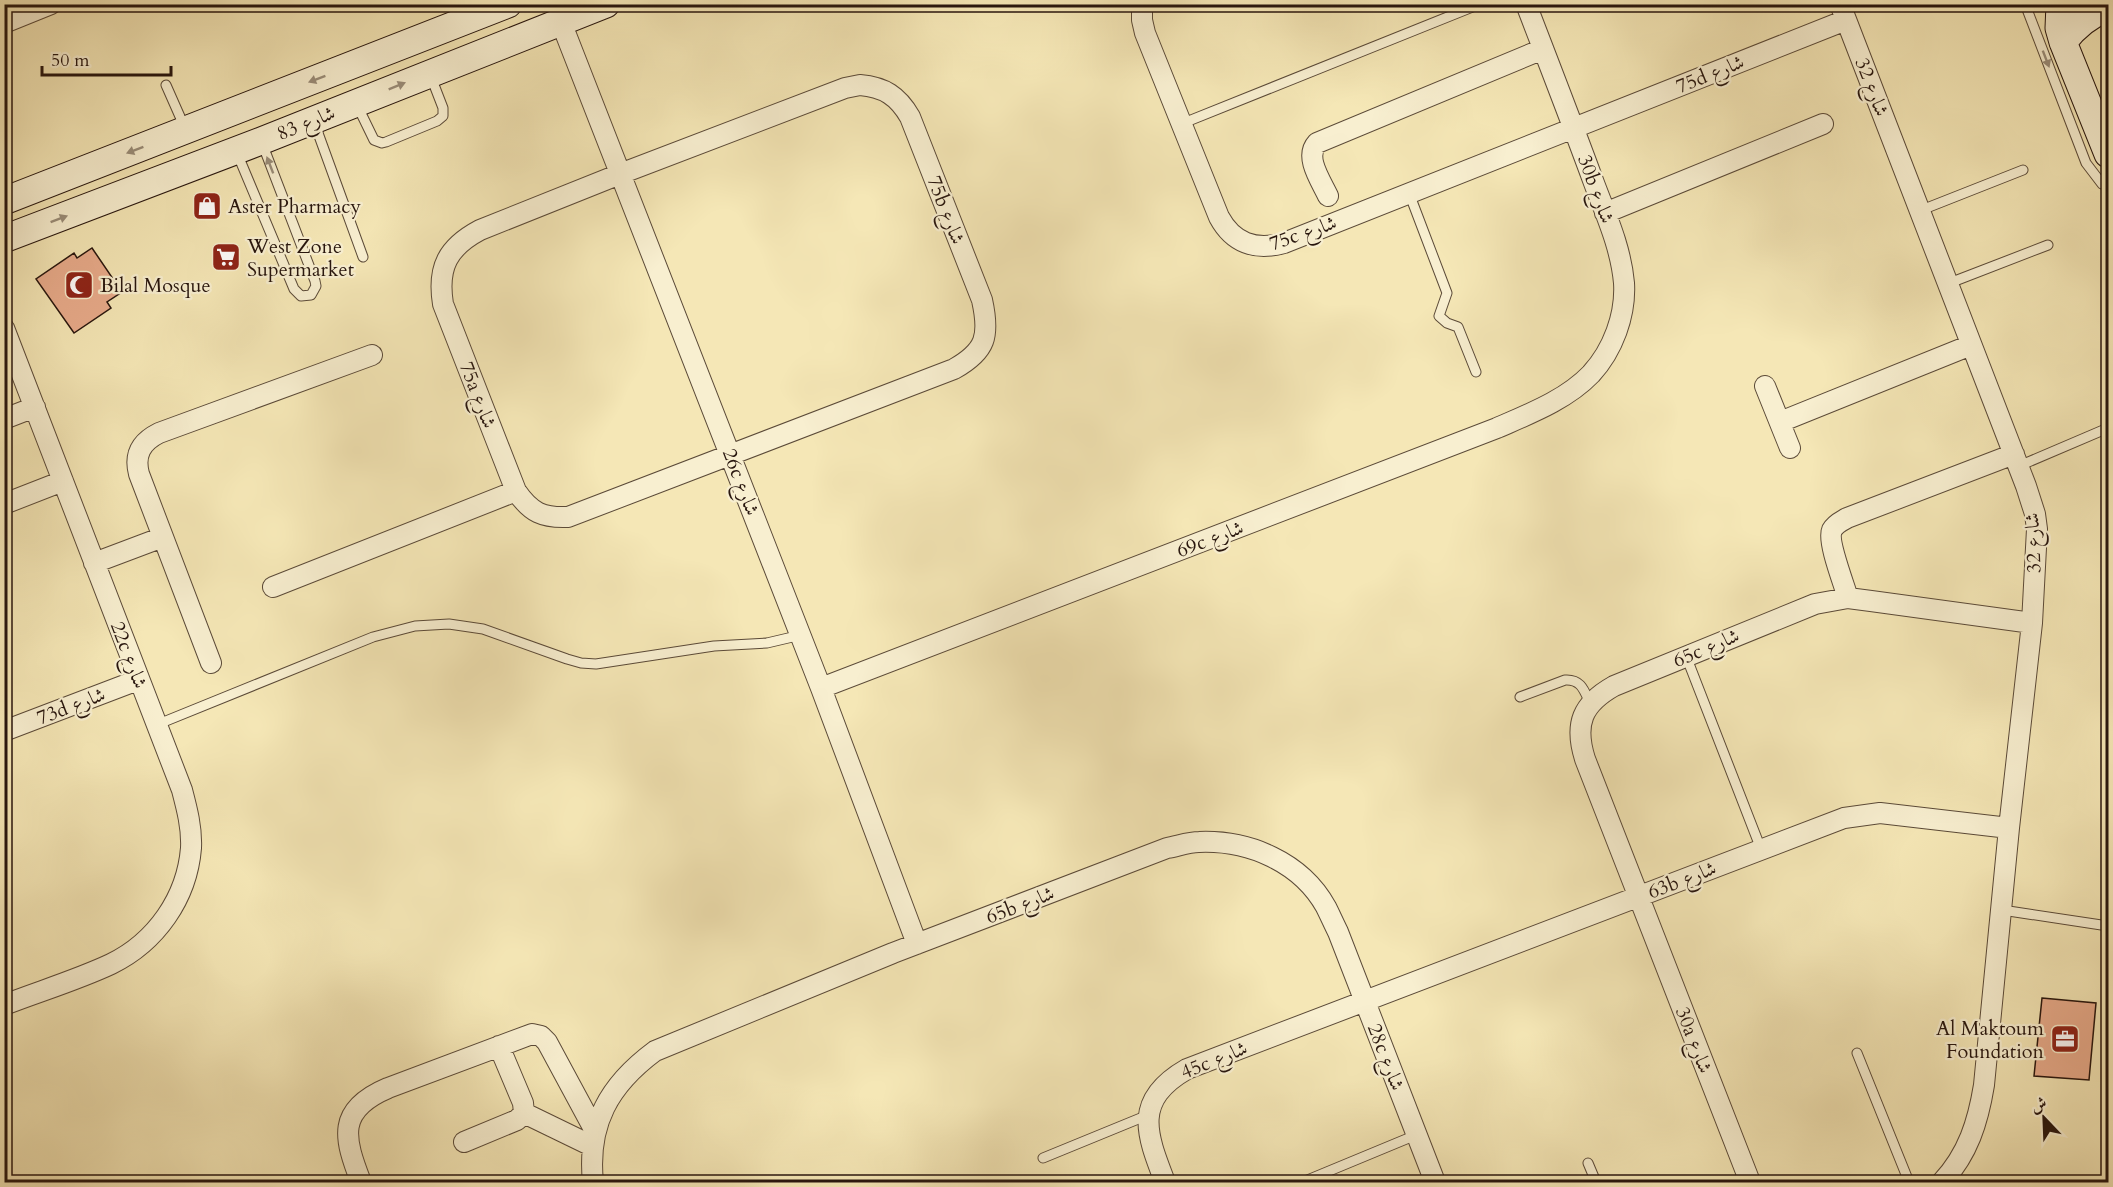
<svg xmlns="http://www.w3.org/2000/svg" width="2113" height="1187" font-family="Cardo,Amiri,serif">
	<rect width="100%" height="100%" fill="#f5e7b6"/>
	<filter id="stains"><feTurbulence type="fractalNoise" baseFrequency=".00333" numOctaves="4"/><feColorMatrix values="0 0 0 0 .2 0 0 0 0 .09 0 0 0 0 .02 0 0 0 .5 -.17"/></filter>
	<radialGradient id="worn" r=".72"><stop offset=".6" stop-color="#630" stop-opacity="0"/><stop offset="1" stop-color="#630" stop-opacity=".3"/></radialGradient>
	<!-- building -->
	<path fill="#e8ab8b" stroke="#28160e" stroke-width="1.5" d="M92,248L122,292L107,302L111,308L74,333L36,279L74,253L77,258Z
		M2042,998L2096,1003L2089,1080L2034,1076Z"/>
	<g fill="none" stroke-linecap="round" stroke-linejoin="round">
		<!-- lane casing -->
		<g stroke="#5b4a38" stroke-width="11">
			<path id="lane" d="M2025,4L2086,163L2102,184L2108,186
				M166,85L185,128
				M357,105L374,140L382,143L386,142L437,121L443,116V108L431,77
				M314,122L363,257
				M1181,124L1480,4
				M237,153L294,289L301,296L311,295L316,286L315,281L262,143
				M1409,193L1447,293L1439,316L1447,323L1458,327L1476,372
				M1919,211L2023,170
				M1947,284L2048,245
				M2019,466L2108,428
				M1686,656L1761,849
				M1520,697L1565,680C1581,679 1584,690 1590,703
				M156,725L373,637L415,626L449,624L483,629L567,659L581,663L596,664L714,646L767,643L801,635
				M2002,910L2108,926
				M1857,1053L1909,1182
				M1043,1158L1148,1115
				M1588,1163L1596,1182
				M1305,1181L1416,1135"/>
		</g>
		<!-- street casing -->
		<g stroke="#5b4a38" stroke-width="22">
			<path id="street" d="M1142,4V20L1145,33L1219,217C1233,243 1255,251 1284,243L1846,20
				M1840,4L2026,486L2035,514L2037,529L2032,623L2009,828L1984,1085C1978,1122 1968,1154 1942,1182
				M561,22L821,688L917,944
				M4,23L51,4
				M860,85C884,87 898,96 910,117L982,300C990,336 986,351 954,369L568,517C543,518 531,513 516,491L443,304C437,267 448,247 480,230L620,174L845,88Z
				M1328,196C1321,181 1304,157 1317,143L1543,49
				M1605,213L1823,124
				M4,328L182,790C187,809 192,828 191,848C187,898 156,942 111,964C77,980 40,991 4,1005
				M1765,386L1790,448
				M4,419L35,407
				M1780,422L1971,345
				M4,504L63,481
				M94,563L163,537
				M273,587L516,491
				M1848,598C1844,584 1827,541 1832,530C1835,524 1842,521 1847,518L2014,454
				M211,663L139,474C134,455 141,442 159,433L372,355
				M821,688L1497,428C1529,414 1566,400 1591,374C1613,350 1626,315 1624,283C1621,248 1606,215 1594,183C1572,123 1549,64 1526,4
				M4,731L138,680
				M524,1113L592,1146
				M464,1142L517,1120L524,1113L523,1103L499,1046
				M361,1182C344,1138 336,1110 388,1088L532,1034L541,1036L547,1042L595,1131
				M593,1182C587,1124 609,1085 655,1051L893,953L1167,848C1178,846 1189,842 1199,842C1249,840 1301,862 1326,907C1330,915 1334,924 1338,932L1435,1182
				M1165,1182C1146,1133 1133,1100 1187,1069L1844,818L1880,813L2009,828
				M1750,1182L1585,759C1574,724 1582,704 1614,686L1815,604L1848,598L1871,601L2032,623"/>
		</g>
		<!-- secondary casing -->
		<g stroke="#28160e" stroke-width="29">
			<path id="secondary" d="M2060,4L2059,28L2063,42L2108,154
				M2063,42C2075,26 2089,15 2108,7
				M4,201L508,4
				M4,239L261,141L606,4"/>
		</g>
		<!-- lane -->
		<use href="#lane" stroke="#f8efd0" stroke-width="9"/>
		<!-- street -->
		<use href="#street" stroke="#f8efd0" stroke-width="20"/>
		<!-- secondary -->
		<use href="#secondary" stroke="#f8efd0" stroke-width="27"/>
	</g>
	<!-- one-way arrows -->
	<defs><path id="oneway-solid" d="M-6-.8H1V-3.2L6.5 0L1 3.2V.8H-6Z" transform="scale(1.5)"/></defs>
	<g fill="#9a8d79">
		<use href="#oneway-solid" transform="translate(2046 59) rotate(69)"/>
		<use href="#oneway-solid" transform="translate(317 79) rotate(159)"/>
		<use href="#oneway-solid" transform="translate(397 86) rotate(-22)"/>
		<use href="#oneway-solid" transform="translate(135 150) rotate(159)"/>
		<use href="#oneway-solid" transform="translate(270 165) rotate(-111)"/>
		<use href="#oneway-solid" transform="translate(59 219) rotate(-21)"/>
	</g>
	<!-- icons -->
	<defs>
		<g id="shop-square" transform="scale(1.5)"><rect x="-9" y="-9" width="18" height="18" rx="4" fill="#8f2418" stroke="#f8efd0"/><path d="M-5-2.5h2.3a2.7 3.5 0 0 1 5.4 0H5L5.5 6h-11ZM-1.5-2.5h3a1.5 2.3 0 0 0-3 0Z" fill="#fff"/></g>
		<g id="supermarket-square" transform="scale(1.5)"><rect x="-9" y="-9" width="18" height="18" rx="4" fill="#8f2418" stroke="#f8efd0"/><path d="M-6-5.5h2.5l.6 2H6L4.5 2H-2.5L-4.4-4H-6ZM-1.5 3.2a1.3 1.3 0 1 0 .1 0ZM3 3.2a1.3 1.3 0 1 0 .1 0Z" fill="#fff"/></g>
		<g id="mosque-square" transform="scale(1.5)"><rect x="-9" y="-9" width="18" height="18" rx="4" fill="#8f2418" stroke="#f8efd0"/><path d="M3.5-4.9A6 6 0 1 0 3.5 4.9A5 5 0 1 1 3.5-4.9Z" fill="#fff"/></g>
		<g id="office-square" transform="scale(1.5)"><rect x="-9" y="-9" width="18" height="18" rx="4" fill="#8f2418" stroke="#f8efd0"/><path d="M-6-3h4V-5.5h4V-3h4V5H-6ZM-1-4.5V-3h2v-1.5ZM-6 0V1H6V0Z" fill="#fff"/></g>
	</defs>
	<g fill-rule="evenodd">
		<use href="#shop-square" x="207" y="206"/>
		<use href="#supermarket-square" x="226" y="257"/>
		<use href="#mosque-square" x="79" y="285"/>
		<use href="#office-square" x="2065" y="1039"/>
	</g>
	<g text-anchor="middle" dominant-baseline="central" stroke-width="4.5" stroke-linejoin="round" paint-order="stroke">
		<!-- street labels -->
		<g font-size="20" fill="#28160e" stroke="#f8efd0">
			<text transform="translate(1710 74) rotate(-22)">75d شارع</text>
			<text transform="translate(1872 87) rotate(69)">شارع 32</text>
			<text transform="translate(306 123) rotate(-22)">شارع 83</text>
			<text transform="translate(1596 189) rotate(70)">30b شارع</text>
			<text transform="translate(946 210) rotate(69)">75b شارع</text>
			<text transform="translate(1303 233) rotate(-19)">75c شارع</text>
			<text transform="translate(478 395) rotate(69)">75a شارع</text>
			<text transform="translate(741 482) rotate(69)">26c شارع</text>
			<text transform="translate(1210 539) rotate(-21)">69c شارع</text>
			<text transform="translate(2033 543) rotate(-92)">شارع 32</text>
			<text transform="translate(1706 648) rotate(-23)">65c شارع</text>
			<text transform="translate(129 655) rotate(69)">22c شارع</text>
			<text transform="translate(71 706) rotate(-21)">73d شارع</text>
			<text transform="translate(1682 880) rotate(-21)">63b شارع</text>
			<text transform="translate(1020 905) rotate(-21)">65b شارع</text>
			<text transform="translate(1694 1040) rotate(69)">30a شارع</text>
			<text transform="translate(1386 1057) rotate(69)">28c شارع</text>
			<text transform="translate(1214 1060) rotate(-22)">45c شارع</text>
		</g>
		<!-- poi labels -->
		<g font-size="20" fill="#28160e" stroke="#f8efd0" text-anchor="start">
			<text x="228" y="206">Aster Pharmacy</text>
			<text x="247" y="246">West Zone<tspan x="247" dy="23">Supermarket</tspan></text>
			<text x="100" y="285">Bilal Mosque</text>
			<text x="2044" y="1028" text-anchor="end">Al Maktoum<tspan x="2044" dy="23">Foundation</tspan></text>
		</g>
	</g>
	<!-- margin -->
	<rect width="2113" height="1187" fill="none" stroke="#f5e7b6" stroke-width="24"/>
	<rect x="6" y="6" width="2101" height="1175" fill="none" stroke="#28160e" stroke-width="3"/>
	<rect x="12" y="12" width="2089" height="1163" fill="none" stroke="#28160e" stroke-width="1.5"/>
	<!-- north arrow -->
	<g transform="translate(2044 1118) rotate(337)" stroke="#f8efd0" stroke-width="4.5" paint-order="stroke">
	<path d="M0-4.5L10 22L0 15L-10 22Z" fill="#28160e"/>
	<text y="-9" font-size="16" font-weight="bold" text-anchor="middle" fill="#28160e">ش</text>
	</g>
	<!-- scale -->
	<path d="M42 66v9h129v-9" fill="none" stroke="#28160e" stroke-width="3"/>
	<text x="51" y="66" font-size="18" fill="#28160e" stroke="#f8efd0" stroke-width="4.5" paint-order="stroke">50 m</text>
	<rect width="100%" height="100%" filter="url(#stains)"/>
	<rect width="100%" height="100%" fill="url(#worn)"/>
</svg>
